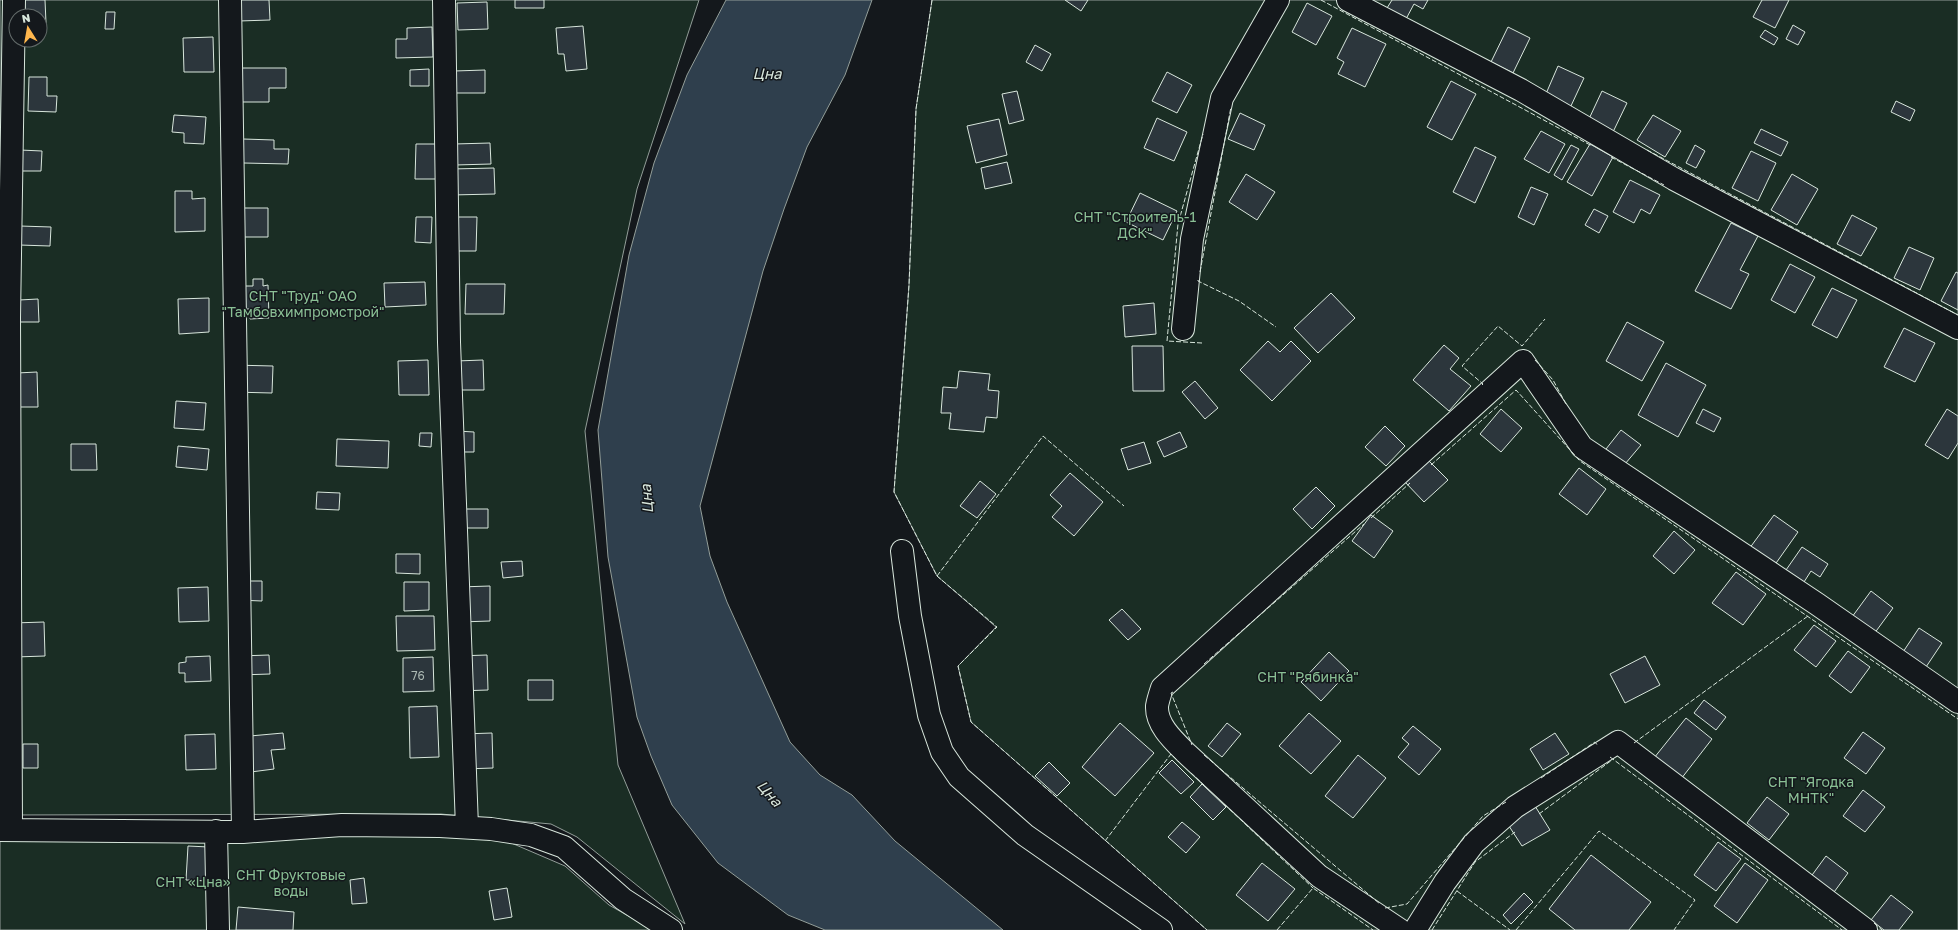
<svg xmlns="http://www.w3.org/2000/svg" width="1958" height="930" font-family="'Golos Text',sans-serif">
	<rect width="100%" height="100%" fill="#14181c"/>
	<!-- green -->
	<path fill="#1a2d24" stroke="#939e99" fill-rule="evenodd" d="M0,0H699L637,189L585,431L618,765L685,924L577,837L551,824L441,814L0,815ZM16,16H40V40H16Z
		M932,0H1958V930H1207L971,722L958,666L996,627L937,576L894,492L909,285L916,109Z
		M244,832L502,839L565,866L609,905L653,930H0V837Z"/>
	<!-- water -->
	<path fill="#2f3f4d" stroke="#939e99" d="M726,0H872L845,75L807,147L784,209L763,271L700,506L710,556L727,602L790,742L820,775L852,795L895,841L1003,930H825L788,915L718,863L672,805L651,756L637,717L608,557L598,430L629,255L654,163L687,75Z"/>
	<!-- building -->
	<path fill="#2c363c" stroke="#d8e6dc" d="M24,0H45L46,23H40V16H24Z
		M238,0H269L270,20L239,21Z
		M515,0H544V8H515Z
		M1065,0H1088L1081,11Z
		M1392,0H1428L1423,9L1414,4L1406,19L1387,8Z
		M1762,0H1789L1775,28L1753,17Z
		M487,2L488,29L458,30L457,3Z
		M1307,3L1332,16L1316,45L1292,32Z
		M106,12H115L114,29H105Z
		M1793,25L1805,32L1798,45L1786,39Z
		M583,26L587,69L566,71L564,54H558L556,28Z
		M432,27L433,57L396,58V39H407V28Z
		M1508,27L1530,38L1513,73L1491,62Z
		M1352,28L1386,44L1365,87L1338,74L1344,62L1337,58Z
		M1765,30L1778,38L1774,45L1760,37Z
		M213,37L214,72H184L183,38Z
		M1035,45L1051,54L1042,71L1026,62Z
		M1558,66L1584,78L1570,108L1545,96Z
		M241,68H286V88H269V102H241Z
		M429,69V86H410V70Z
		M485,70V93H455L454,71Z
		M1167,72L1192,85L1177,113L1152,101Z
		M29,77H47V96H57L56,112L28,111Z
		M1451,81L1476,94L1452,140L1427,127Z
		M1017,91L1024,120L1009,124L1002,94Z
		M1602,91L1627,103L1613,132L1588,121Z
		M1896,101L1915,110L1910,121L1891,112Z
		M1240,113L1265,125L1254,150L1228,139Z
		M174,115L206,117L204,144L184,143V133L172,132Z
		M1653,115L1681,131L1665,157L1637,140Z
		M1157,118L1187,132L1174,161L1144,148Z
		M999,119L1007,155L976,163L967,126Z
		M1761,129L1788,142L1781,156L1754,143Z
		M1541,131L1565,144L1549,173L1524,159Z
		M243,139L274,140V149H289L288,164L243,163Z
		M490,143L491,164L455,165L454,144Z
		M416,144H437V179H415Z
		M1590,144L1613,157L1592,196L1567,182Z
		M1571,145L1579,149L1562,180L1554,175Z
		M1695,145L1705,151L1696,168L1686,163Z
		M1475,147L1496,157L1475,203L1453,192Z
		M20,150L42,151L41,171H20Z
		M1751,151L1776,163L1758,201L1732,188Z
		M1007,162L1012,183L985,189L981,168Z
		M494,168L495,194L451,195V169Z
		M1246,174L1275,192L1257,220L1229,202Z
		M1792,174L1818,189L1797,225L1771,210Z
		M1630,180L1660,195L1650,214L1641,209L1634,223L1613,212Z
		M1531,187L1548,194L1534,225L1518,217Z
		M175,191H192V199L205,198V231L175,232Z
		M1140,193L1177,211L1163,240L1126,222Z
		M234,208H268V237H234Z
		M1594,209L1608,216L1599,233L1585,225Z
		M1852,215L1877,228L1861,256L1837,244Z
		M416,217H432L431,243L415,242Z
		M454,217H477L476,251H453Z
		M1731,223L1758,236L1740,270L1749,274L1731,309L1695,291Z
		M20,226L51,227L50,246L19,245Z
		M1909,247L1934,258L1920,290L1894,278Z
		M1790,264L1815,277L1795,313L1771,300Z
		M1956,272L1958,273V310L1941,301Z
		M253,279H263V286L268,285L269,318L250,319V309H238L237,286H253Z
		M425,282L426,305L385,307L384,283Z
		M466,284H505L504,314H465Z
		M1832,288L1857,300L1837,338L1812,325Z
		M1331,293L1355,318L1318,353L1294,328Z
		M209,298V332L179,334L178,299Z
		M38,299L39,322H20L19,300Z
		M1154,303L1156,334L1125,337L1123,306Z
		M1627,322L1664,342L1642,381L1606,361Z
		M1904,328L1935,343L1915,382L1884,367Z
		M1268,341L1280,352L1291,341L1311,361L1272,401L1240,370Z
		M1444,345L1459,358L1450,369L1471,386L1449,411L1413,380Z
		M1132,346H1163L1164,391H1133Z
		M428,360L429,395H399L398,361Z
		M483,360L484,390H457L456,361Z
		M1666,363L1706,385L1678,437L1638,415Z
		M232,365L273,366L272,393L231,392Z
		M959,371L990,374L988,390L999,391L997,418L986,417L984,432L949,429L951,413H941L943,387L957,388Z
		M37,372L38,407H17V373Z
		M1195,381L1218,408L1205,419L1182,392Z
		M176,401L206,403L204,430L174,428Z
		M1501,409L1522,428L1501,452L1480,434Z
		M1703,409L1721,418L1714,432L1696,423Z
		M1947,409L1958,416V443L1948,459L1925,445Z
		M1385,426L1405,446L1386,466L1365,447Z
		M1621,430L1641,445L1625,464L1606,449Z
		M457,431L474,432V452H457Z
		M1180,432L1187,447L1164,457L1157,442Z
		M420,433H432L431,447L419,446Z
		M337,439L389,441L388,468L336,466Z
		M1144,442L1151,463L1128,470L1121,449Z
		M71,444H96L97,470H71Z
		M178,446L209,449L207,470L176,467Z
		M1428,460L1448,480L1424,502L1405,482Z
		M1579,468L1606,489L1587,515L1559,494Z
		M1070,473L1103,502L1074,536L1052,517L1062,506L1050,495Z
		M980,481L996,494L977,518L960,506Z
		M1316,487L1335,506L1312,529L1293,509Z
		M317,492L340,493L339,510L316,509Z
		M457,509H488V528H458Z
		M1371,515L1393,531L1374,558L1352,541Z
		M1774,515L1798,532L1774,566L1749,549Z
		M1674,531L1695,550L1674,574L1653,556Z
		M1802,547L1828,564L1820,577L1811,571L1804,582L1786,570Z
		M396,554H420V574L396,573Z
		M522,561L523,576L503,578L501,562Z
		M1736,572L1766,594L1743,625L1712,603Z
		M238,581H262V601L237,600Z
		M404,582H429V610L404,611Z
		M490,586V621L460,622L459,587Z
		M208,587L209,621L179,622L178,588Z
		M1871,591L1893,608L1874,634L1852,617Z
		M1122,609L1141,629L1128,640L1109,620Z
		M396,616H434L435,650L397,651Z
		M44,622L45,656L15,657L13,623Z
		M1814,625L1836,641L1816,667L1794,650Z
		M1919,628L1942,643L1924,670L1901,655Z
		M1848,651L1870,667L1851,693L1829,676Z
		M1329,652L1349,671L1321,701L1301,682Z
		M269,655L270,674L239,675V656Z
		M487,655L488,690L457,691L456,656Z
		M210,656L211,681L185,682V673H179V663L186,662V657Z
		M1645,656L1660,685L1625,703L1610,674Z
		M433,657L434,691L403,692V658Z
		M528,680H553V700H528Z
		M1704,700L1726,717L1716,730L1694,713Z
		M437,706L439,757L410,758L409,707Z
		M1309,713L1341,741L1311,774L1279,746Z
		M1686,718L1712,739L1681,779L1654,758Z
		M1120,723L1154,753L1115,796L1082,767Z
		M1227,723L1241,734L1222,757L1208,746Z
		M1413,726L1441,749L1419,775L1398,757L1409,744L1402,738Z
		M1863,732L1885,748L1866,774L1844,758Z
		M283,733L285,749L271,750L274,769L243,773L239,737Z
		M492,733L493,768L463,769L462,734Z
		M1555,733L1569,754L1543,770L1530,749Z
		M215,734L216,769L186,770L185,735Z
		M23,744H38V768H23Z
		M1358,755L1386,778L1353,818L1325,796Z
		M1172,760L1194,782L1181,794L1159,773Z
		M1049,762L1070,783L1057,796L1035,776Z
		M1202,784L1226,807L1213,820L1190,797Z
		M1863,790L1885,807L1865,832L1843,816Z
		M1767,797L1789,814L1769,840L1747,823Z
		M1535,806L1550,830L1522,846L1507,823Z
		M1182,822L1200,837L1186,853L1168,837Z
		M1718,842L1741,859L1716,891L1694,875Z
		M188,846L209,847L208,881L186,880Z
		M1591,855L1651,902L1629,930H1575L1549,909Z
		M1826,856L1848,873L1829,899L1807,882Z
		M1262,863L1295,889L1268,921L1236,895Z
		M1745,863L1768,880L1737,923L1714,906Z
		M364,878L367,903L352,904L350,880Z
		M507,888L512,917L494,920L489,891Z
		M1524,893L1533,902L1511,924L1503,915Z
		M1891,895L1913,912L1899,930H1884L1871,920Z
		M238,907L294,912L293,930H236Z"/>
	<g fill="none" stroke-linecap="round" stroke-linejoin="round">
		<!-- minor casing -->
		<g stroke="#d8e6dc" stroke-width="24">
			<path id="minor" d="M230,0L243,832
				M444,0L449,342L467,827
				M1348,0L1521,90L1674,179L1958,328
				M1183,329L1192,239L1222,98L1278,0
				M902,551L910,616L929,715L942,752L959,777L1025,835L1161,930
				M11,828L9,318L14,0
				M0,830L243,832L342,825L440,826L491,829L531,835L564,847L623,899L671,930
				M216,831L218,930
				M1400,930L1319,876L1186,753C1174,741 1156,725 1157,706C1158,700 1160,694 1162,688L1523,361L1582,447L1817,604L1958,702
				M1415,930L1445,882L1474,843L1515,807L1618,742L1866,930"/>
		</g>
		<!-- minor -->
		<use href="#minor" stroke="#14181c" stroke-width="22"/>
		<!-- fence -->
		<path stroke="#d8e6dc" stroke-width="1" stroke-dasharray="5 2" stroke-linecap="butt" d="M932,0L916,109L909,285L894,492L937,576L997,627L958,666L971,722L1207,930
			M1321,0L1592,146
			M1647,150L1958,315
			M1611,157L1664,185
			M1200,272L1231,107
			M1198,280V281L1239,301L1276,327
			M1202,343L1167,341L1178,224L1203,134
			M1535,360L1553,380L1566,404
			M1482,385L1483,384L1462,366L1498,326L1522,346L1545,319
			M1431,465L1516,390L1580,461L1958,719
			M1371,518L1410,483
			M937,576L1043,436L1124,506
			M1204,664L1364,524
			M1173,692L1171,693L1192,745
			M1634,743L1808,616
			M1204,755L1380,904
			M1610,757L1842,930
			M1191,773L1204,785
			M1541,778L1595,742L1598,746
			M1224,804L1313,888
			M1539,814L1612,760
			M1105,841L1171,754L1179,762
			M1457,891L1510,930
			M1385,908L1407,904L1483,816L1506,802
			M1874,923L1882,930
			M1277,930L1313,888L1373,930
			M1432,930L1475,862L1515,832
			M1516,930L1599,831L1695,900L1674,930"/>
	</g>
	<g text-anchor="middle" dominant-baseline="central" stroke-width="3" stroke-linejoin="round" paint-order="stroke">
		<!-- number labels -->
		<g font-size="12" fill="#adbab4">
			<text x="418" y="675">76</text>
		</g>
		<!-- park labels -->
		<g font-size="14" fill="#8ac095" stroke="#14181c">
			<text x="1135" y="216">СНТ "Строитель-1<tspan x="1135" dy="16">ДСК"</tspan></text>
			<text x="303" y="295">СНТ "Труд" ОАО<tspan x="303" dy="16">"Тамбовхимпромстрой"</tspan></text>
			<text x="1308" y="676">СНТ "Рябинка"</text>
			<text x="1811" y="781">СНТ "Ягодка<tspan x="1811" dy="16">МНТК"</tspan></text>
			<text x="291" y="874">СНТ Фруктовые<tspan x="291" dy="16">воды</tspan></text>
			<text x="193" y="881">СНТ «Цна»</text>
		</g>
		<!-- water labels -->
		<g font-size="15" font-style="italic" fill="#d8e6dc" stroke="#14181c">
			<text x="767" y="73">Цна</text>
			<text transform="translate(646 499) rotate(-95)">Цна</text>
			<text transform="translate(770 793) rotate(49)">Цна</text>
		</g>
	</g>
	<!-- north arrow -->
	<g transform="translate(28 28) rotate(349)"><circle r="19" fill="#14181c" stroke="#626a69"/>
	<path d="M0-3L7 15L0 10L-7 15Z" fill="#ffb74d"/>
	<text y="-6" font-size="11" font-weight="bold" text-anchor="middle" fill="#d8e6dc">N</text>
	</g>
</svg>
